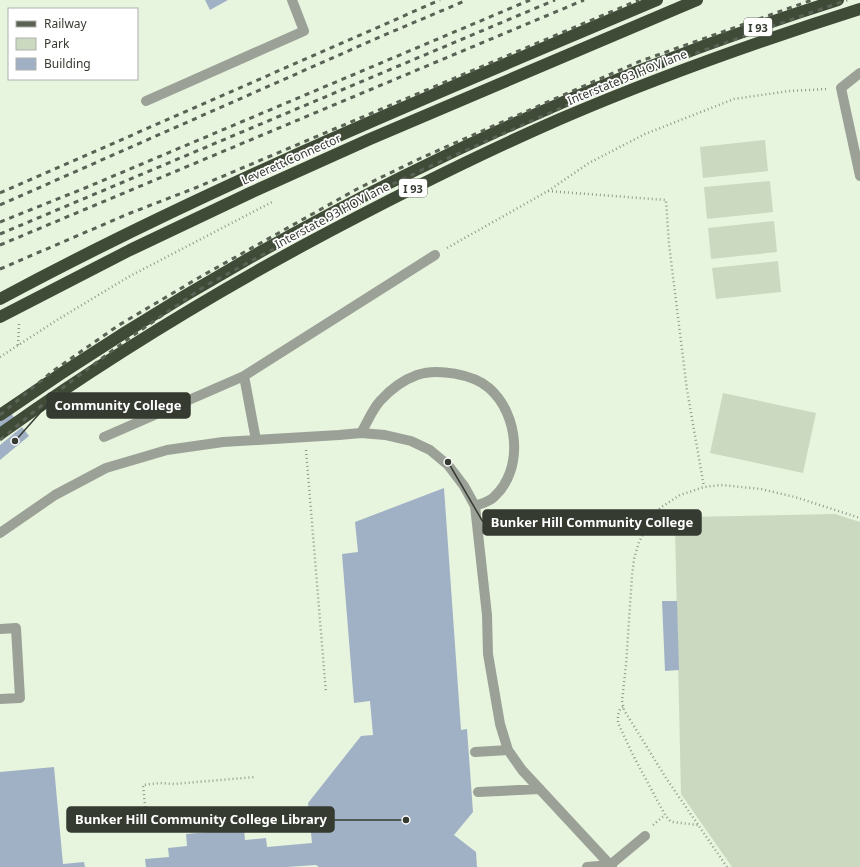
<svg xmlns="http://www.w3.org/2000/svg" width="860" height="867" font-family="'Noto Sans',sans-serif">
	<rect width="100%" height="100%" fill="#e8f5de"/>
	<!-- green -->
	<path fill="#cbd9c1" d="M765,140L768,171L703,178L700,147Z
		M770,181L773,212L707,219L704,187Z
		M774,221L777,252L711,259L708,228Z
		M778,261L781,292L716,299L712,268Z
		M723,393L816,413L803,473L710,453Z
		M835,514L860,522V867H732L681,794L675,528L685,517Z"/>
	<!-- building -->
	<path fill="#a1b1c5" d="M205,0H228L210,10Z
		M10,412L17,421L0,435V420Z
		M22,427L29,436L0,460V445Z
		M444,488L461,730L467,729L473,812L454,835L476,852L477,867H319L316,865L286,867H146L145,859L169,857L168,848L187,846L186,834L244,829L245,840L266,838L267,847L312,843L308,803L361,736L373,735L370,701L354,703L342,554L358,552L355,522Z
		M662,601H677L679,670L665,671Z
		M54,767L63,864L84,862L85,867H0V772Z"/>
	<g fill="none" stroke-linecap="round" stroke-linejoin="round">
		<!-- path -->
		<path stroke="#919a8a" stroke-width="2.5" stroke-dasharray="1 3" stroke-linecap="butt" d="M548,191L666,200L669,244L687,390L704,487
			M447,248L548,191L589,163L645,134L734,99L789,91L828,89
			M18,345L19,324
			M0,357L57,320L130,276L274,201
			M306,450L326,693
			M623,707L620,709L618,715V723L633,755L665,815L670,821L673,822L698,825
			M130,815H146L143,785L160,783L174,784L255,777
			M653,825L665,815
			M727,867L666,778L624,710L622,701L626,665L632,576L634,559L639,542L647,527L660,508L680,495L704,487L721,485L761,489L795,497L860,518"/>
		<!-- service -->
		<path stroke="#9ba197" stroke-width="10" d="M860,73L841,88L860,176
			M146,101L304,31L292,0
			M361,433C367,423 372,410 380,401C389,391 403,380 417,375C437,368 473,374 489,388C519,414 524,470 494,497C489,502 480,504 475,506
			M104,437L244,376
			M256,440L244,376L435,255
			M0,533L55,495L106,468L167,450L223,442L339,435L361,433L385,435L411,441L430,450L448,465L464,486L475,506L487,615L488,654L500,724L508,750
			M0,629L16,628L20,698L0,699
			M475,752L508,750L522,770L612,867
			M478,792L540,789
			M587,867L610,865L645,836"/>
		<!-- motorway -->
		<path stroke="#3f4a37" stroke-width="12" d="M0,299C212,185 435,94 657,0
			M0,317L130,250L250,193L370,139L697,0
			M0,415C257,237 540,94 838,0
			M0,434C97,365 199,302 304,245C388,200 473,157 560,119C658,77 759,41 860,9"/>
		<!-- rail -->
		<path stroke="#5a6155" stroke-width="3" stroke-dasharray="5 5" stroke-linecap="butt" d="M0,193L440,0
			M0,205L382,36L467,0
			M0,222L85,188L530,0
			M0,234L555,0
			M0,245L584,0
			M0,269L128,214L195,188L313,138L639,0
			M0,415L53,371L119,325L200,277L357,189L421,158L638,62L812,0
			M0,440L65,386L128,339L205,286L301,234L362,199L426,168L642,72L847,0"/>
	</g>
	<g text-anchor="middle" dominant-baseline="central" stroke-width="3.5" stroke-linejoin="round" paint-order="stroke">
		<!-- shield labels -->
		<g fill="#fff" stroke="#727670" stroke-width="1">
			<rect x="744" y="18" width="28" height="18" rx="3"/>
			<rect x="399" y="179" width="28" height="18" rx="3"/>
		</g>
		<g font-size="11" font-weight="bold" fill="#363b32">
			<text x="758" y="27">I 93</text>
			<text x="413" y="188">I 93</text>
		</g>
		<!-- street labels -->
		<g font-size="12" fill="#363b32" stroke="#fff">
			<text transform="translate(627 77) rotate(-22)">Interstate 93 HOV lane</text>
			<text transform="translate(291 159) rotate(-24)">Leverett Connector</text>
			<text transform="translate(332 215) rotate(-28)">Interstate 93 HOV lane</text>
		</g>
	</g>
	<!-- callouts -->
	<path fill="none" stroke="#363b32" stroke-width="1.5" d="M15 441L47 405M448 462L483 522M406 820L334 820"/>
	<g fill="#363b32" stroke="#fff" stroke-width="1.5">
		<circle cx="15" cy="441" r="4"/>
		<circle cx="448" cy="462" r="4"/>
		<circle cx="406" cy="820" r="4"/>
	</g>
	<g fill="#363b32" stroke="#363b32" stroke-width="1.5">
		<rect x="47" y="393" width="143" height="25" rx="4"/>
		<rect x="483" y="510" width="218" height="25" rx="4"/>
		<rect x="67" y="807" width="267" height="25" rx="4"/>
	</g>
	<g font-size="13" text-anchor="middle" font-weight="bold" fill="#fff">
		<text x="118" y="410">Community College</text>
		<text x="592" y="527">Bunker Hill Community College</text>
		<text x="201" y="824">Bunker Hill Community College Library</text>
	</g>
	<!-- legend -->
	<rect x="8" y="8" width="130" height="72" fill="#ffffff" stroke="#afb1ad"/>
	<rect x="16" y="21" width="20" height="6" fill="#5a6155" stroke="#afb1ad"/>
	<text x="44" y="28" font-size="12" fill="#363b32">Railway</text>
	<rect x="16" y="38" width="20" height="12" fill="#cbd9c1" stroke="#afb1ad"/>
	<text x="44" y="48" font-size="12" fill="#363b32">Park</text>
	<rect x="16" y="58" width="20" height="12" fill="#a1b1c5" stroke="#afb1ad"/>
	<text x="44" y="68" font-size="12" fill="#363b32">Building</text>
</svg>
